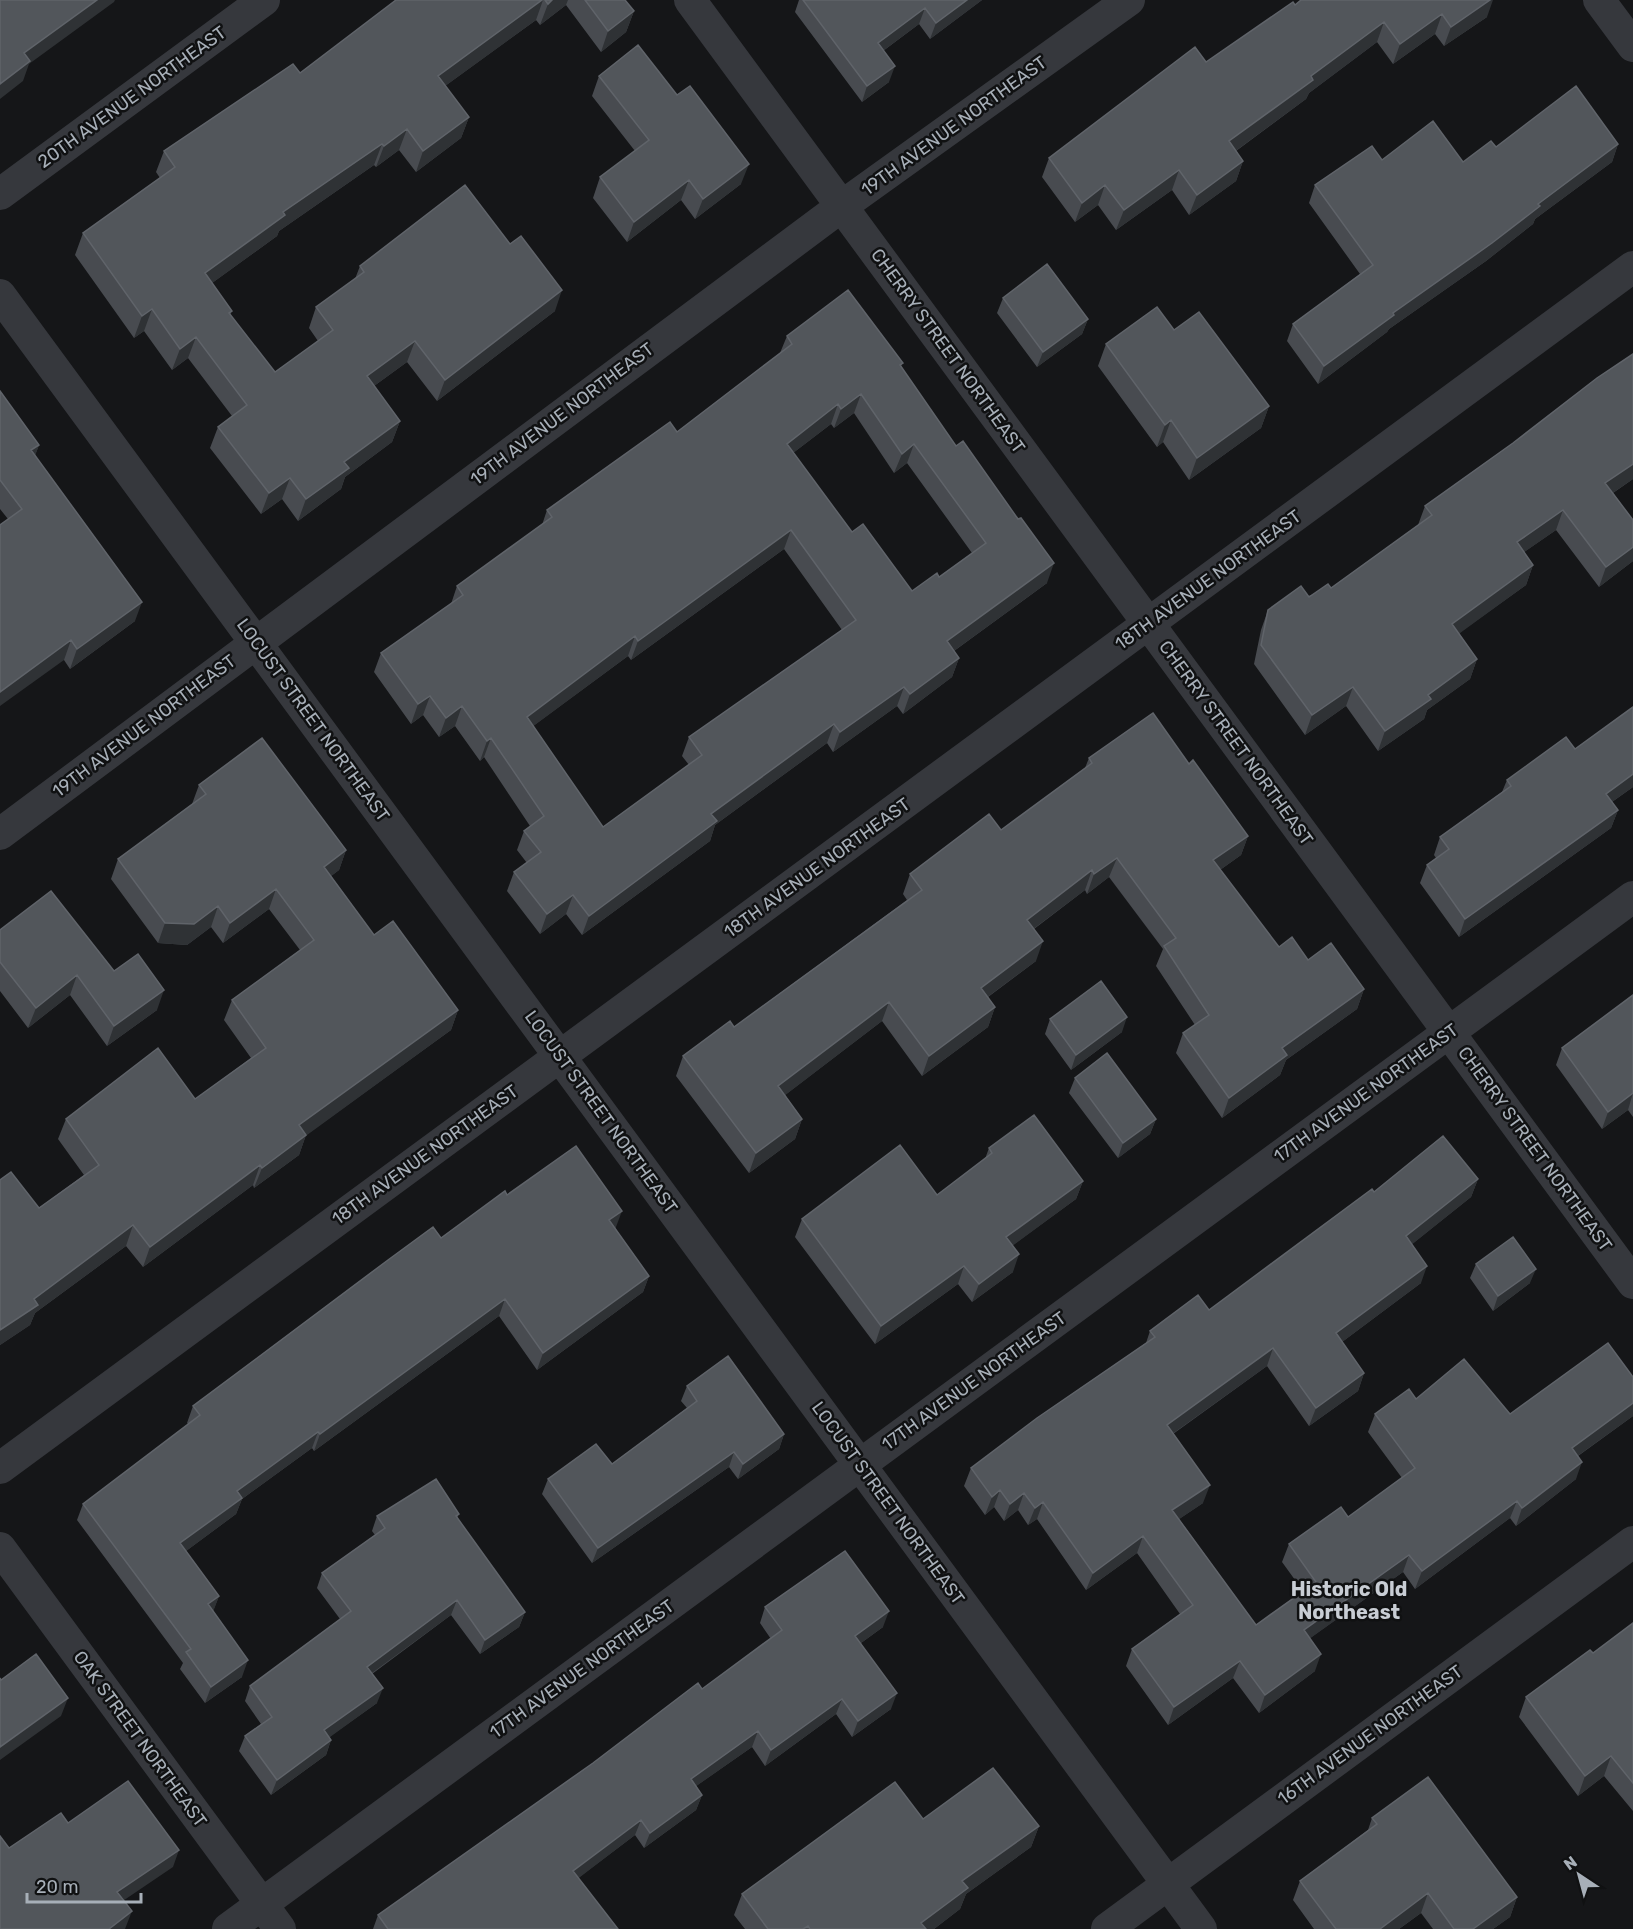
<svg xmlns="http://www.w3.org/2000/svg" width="1633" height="1929" font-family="Rubik,sans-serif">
	<rect width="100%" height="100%" fill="#151618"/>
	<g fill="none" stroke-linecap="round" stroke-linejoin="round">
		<!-- street -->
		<path stroke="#36383d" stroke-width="32" d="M690,0L1633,1283
			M1599,0L1633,46
			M0,194L264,0
			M0,295L1201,1929
			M0,834L842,206L1129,0
			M0,1468L1633,267
			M0,1548L280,1929
			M228,1929L1633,897
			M1107,1929L1633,1542"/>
	</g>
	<!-- wall -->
	<path fill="#484b50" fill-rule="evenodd" d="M395,0H625L634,11L626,32L601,52L566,5L540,25L536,20L445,86L469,117L461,138L416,172L399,150L376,167L374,165L279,231L277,236L212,283L232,311L230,315L275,372L318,341L309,328L316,307L355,279L360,266L555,311L437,401L407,362L374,386L400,421L392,442L345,477L341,489L298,521L282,499L261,514L210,448L218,427L232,416L188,358L172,370L144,331L134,338L75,255L83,233L160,178L156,172L164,151L300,73L394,2Z
		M799,0H982L930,39L919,24L883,51L889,82L862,102L795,12Z
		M1295,5L1487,17L1444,46L1435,34L1393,64L1377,42L1309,93L1306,99L1236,151L1243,161L1236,181L1189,215L1172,190L1116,230L1098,205L1075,222L1042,177L1049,158L1206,62Z
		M599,76L741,184L695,219L681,200L627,242L593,198L600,177L635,151L592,96Z
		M1618,144L1612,162L1535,219L1533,224L1486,261L1389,329L1387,332L1318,384L1287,341L1293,324L1360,274L1309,203L1315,185L1382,160L1463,162Z
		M1003,298L1088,319L1082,334L1037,367L997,313Z
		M787,336L903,363L901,366L1047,583L954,651L959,658L952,677L903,714L897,706L833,752L827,743L715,825L710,841L582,935L566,914L540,934L507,891L514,872L527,863L517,850L524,831L530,826L484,757L480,761L455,726L439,737L423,715L411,724L374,672L381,653L451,604L457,586L542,525L547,510L677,432L780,353ZM854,413L894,473L907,463L972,553L939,577L912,591L852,532L793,453L831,424L834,428ZM784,549L842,630L689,737L682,756L689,765L603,827L533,726L628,656L631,660Z
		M1106,344L1269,406L1261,428L1189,480L1163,442L1157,447L1098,366Z
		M1633,354V479L1613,493L1633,520V561L1599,587L1556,530L1524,552L1533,565L1526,585L1459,633L1477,659L1470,679L1427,710L1424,719L1378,751L1346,706L1305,735L1254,664L1261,630L1268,610L1331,588L1418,525L1425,506L1513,443Z
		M0,391L39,445L35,455L135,621L70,669L64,660L8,519L0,509Z
		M1633,707V787L1612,802L1618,810L1611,828L1459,937L1420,883L1427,865L1436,858L1434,855L1440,837L1502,792L1507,780L1575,749Z
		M1089,758L1189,764L1248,836L1241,855L1220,870L1279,947L1308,960L1364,989L1357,1009L1286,1060L1280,1075L1222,1118L1176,1053L1183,1033L1195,1025L1156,966L1163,949L1109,877L1087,894L1085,890L1034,929L1036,961L988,997L995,1007L988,1027L922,1076L882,1021L785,1095L802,1119L795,1139L749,1173L676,1076L683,1056L734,1027L907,900L903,894L910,874L1001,830L1085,768Z
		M199,785L346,850L339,870L331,876L374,935L458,1010L451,1030L306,1135L299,1155L254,1188L253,1185L143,1267L126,1246L35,1313L30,1325L0,1345V1180L39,1208L84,1175L58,1139L66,1119L195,1099L251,1058L224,1020L232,1000L300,950L269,909L223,943L211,927L187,945L158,943L111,879L118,859L192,804Z
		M0,930L114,971L157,1010L107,1046L70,995L28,1028L0,991Z
		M1633,995V1117L1628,1110L1602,1129L1556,1065L1562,1048Z
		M1050,1019L1122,1032L1071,1070L1045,1034Z
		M1075,1078L1156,1119L1150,1134L1118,1158L1069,1093Z
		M989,1148L1083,1181L1076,1199L1013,1245V1272L972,1302L958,1284L875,1344L795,1237L802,1219L937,1195L985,1159Z
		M1478,1179L1471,1197L1412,1244L1421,1283L1342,1342L1364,1373L1358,1391L1309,1426L1267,1366L1173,1434L1203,1503L1179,1519L1256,1625L1303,1591L1282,1562L1289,1544L1348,1517L1402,1478L1368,1432L1375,1414L1416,1399L1510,1414L1633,1377V1416L1578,1456L1576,1479L1516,1526L1510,1518L1415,1589L1403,1572L1310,1638L1315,1671L1259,1713L1233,1678L1168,1725L1126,1666L1132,1649L1180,1614L1137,1553L1086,1590L1037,1519L1028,1525L1018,1510L1004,1521L994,1507L985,1515L964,1486L971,1468L1146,1343L1150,1331L1209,1310L1374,1192Z
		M507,1195L616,1227L615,1228L649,1276L643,1292L537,1370L499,1316L314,1451L312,1448L242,1499L236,1514L186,1551L219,1596L213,1611L242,1677L205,1703L180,1669L183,1663L77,1520L83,1504L188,1424L187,1423L193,1406Z
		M1476,1264L1530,1283L1493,1311L1470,1278Z
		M687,1386L784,1434L779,1449L738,1479L729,1467L592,1563L542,1494L548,1479L612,1464L687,1408L681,1401Z
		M459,1514L457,1518L525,1612L519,1627L480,1654L451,1615L372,1674L377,1703L329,1737L331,1740L326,1755L271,1795L239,1751L245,1736L261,1724L245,1701L250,1686L340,1619L317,1588L322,1573L375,1535L372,1531L377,1516Z
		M765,1607L883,1627L861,1643L891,1709L852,1737L836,1714L765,1766L752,1747L696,1786L702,1795L696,1810L644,1848L635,1835L578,1878L618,1929H373L378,1915L702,1689L771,1639L760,1623Z
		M1633,1623V1811L1604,1776L1578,1796L1519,1717L1526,1697L1593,1653Z
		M1372,1818L1517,1897L1510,1917L1493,1929H1433L1421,1913L1399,1929H1314L1293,1900L1300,1881L1368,1830Z
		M923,1819L1039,1826L1031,1847L966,1894L960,1909L934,1929H745L734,1915L742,1894Z"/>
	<!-- shaded-wall -->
	<path fill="#2f3235" d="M97,0H115L114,2L29,64L23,81L0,99V84L24,53Z
		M542,0H543L536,20L430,97L438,76Z
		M552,0H568L566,5L540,25L548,4Z
		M967,0H982L930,39L936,23Z
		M1490,0H1493L1487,17L1444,46L1451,27Z
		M925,8L919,24L872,59L878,43Z
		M634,11L626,32L601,52L608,31Z
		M1442,14L1435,34L1393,64L1400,44Z
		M1384,22L1377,42L1309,93L1306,99L1222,161L1229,141L1311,76Z
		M895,66L889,82L862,102L867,86Z
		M469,117L461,138L416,172L423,151Z
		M407,129L399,150L376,167L384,146Z
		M382,144L374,165L279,231L277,236L197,294L205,273L283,212Z
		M1618,144L1612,162L1535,219L1533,224L1486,261L1389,329L1387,332L1318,384L1324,366L1393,313Z
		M1243,161L1236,181L1189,215L1197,195Z
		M749,164L741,184L695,219L703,199Z
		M1179,170L1172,190L1116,230L1124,210Z
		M689,180L681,200L627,242L634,222Z
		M1105,185L1098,205L1075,222L1082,203Z
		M562,290L555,311L437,401L445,380Z
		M152,309L144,331L134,338L142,316Z
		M1088,319L1082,334L1037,367L1043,352Z
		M196,337L188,358L172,370L180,349Z
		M415,341L407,362L359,397L367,376Z
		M861,394L854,413L834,428L841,409Z
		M838,404L831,424L780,463L787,444Z
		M1269,406L1261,428L1189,480L1197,458Z
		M1171,420L1163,442L1157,447L1165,425Z
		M400,421L392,442L345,477L341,489L298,521L306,499L344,462Z
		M914,444L907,463L894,473L902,454Z
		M39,445L32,464L31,450Z
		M1633,464V479L1598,503L1605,483Z
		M290,478L282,499L261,514L269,493Z
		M1563,510L1556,530L1510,562L1517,542Z
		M791,530L784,549L631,660L638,641Z
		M1633,547V561L1599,587L1606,567Z
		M1054,563L1047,583L940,661L947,641Z
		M1533,565L1526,585L1445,644L1452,624Z
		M142,602L135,621L70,669L77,649Z
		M635,636L628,656L520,736L527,717Z
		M71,640L64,660L0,706V692Z
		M959,658L952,677L903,714L910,694Z
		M1477,659L1470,679L1427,710L1424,719L1378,751L1385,731L1428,695Z
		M904,687L897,706L833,752L840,732Z
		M1353,687L1346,706L1305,735L1312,715Z
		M430,696L423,715L411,724L418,704Z
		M462,706L455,726L439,737L446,718Z
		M834,724L827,743L715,825L710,841L582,935L589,916L711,814Z
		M491,738L484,757L480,761L487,741Z
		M1633,774V787L1599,811L1606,794Z
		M1618,810L1611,828L1459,937L1465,919Z
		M1248,836L1241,855L1206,880L1213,860Z
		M346,850L339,870L317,887L324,867Z
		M1117,858L1109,877L1087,894L1094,874Z
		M1092,870L1085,890L1020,939L1027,920Z
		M276,889L269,909L223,943L230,923Z
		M573,895L566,914L540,934L547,914Z
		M218,906L211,927L187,945L158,943L165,923Z
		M1043,941L1036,961L974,1007L981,988Z
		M77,975L70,995L28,1028L36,1008Z
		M1364,989L1357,1009L1286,1060L1280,1075L1222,1118L1229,1098L1282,1048Z
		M164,990L157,1010L107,1046L114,1026Z
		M889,1002L882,1021L771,1106L778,1086Z
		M995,1007L988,1027L922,1076L929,1056Z
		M458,1010L451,1030L292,1146L299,1125Z
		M1127,1017L1122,1032L1071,1070L1076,1055Z
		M1633,1093L1628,1110L1602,1129L1608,1112Z
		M802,1119L795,1139L749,1173L756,1153Z
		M1156,1119L1150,1134L1118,1158L1123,1143Z
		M306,1135L299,1155L254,1188L262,1168Z
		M260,1165L253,1185L143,1267L150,1247Z
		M1478,1179L1471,1197L1400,1254L1406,1236Z
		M1083,1181L1076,1199L1000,1255L1006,1237Z
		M622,1211L616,1227L603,1237L609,1220Z
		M133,1225L126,1246L35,1313L30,1325L0,1345V1330L34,1299Z
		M1019,1254L1013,1272L972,1302L979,1284Z
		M964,1266L958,1284L875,1344L881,1326Z
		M1427,1266L1421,1283L1330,1351L1336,1333Z
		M1536,1269L1530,1283L1493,1311L1498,1296Z
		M649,1276L643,1292L537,1370L543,1353Z
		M505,1299L499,1316L314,1451L320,1434Z
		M1273,1348L1267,1366L1161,1442L1167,1425Z
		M1364,1373L1358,1391L1309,1426L1316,1408Z
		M1633,1403V1416L1565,1465L1572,1448Z
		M318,1432L312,1448L242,1499L236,1514L174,1560L180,1543L237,1491Z
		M784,1434L779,1449L738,1479L743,1464Z
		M734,1452L729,1467L592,1563L598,1548Z
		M1582,1462L1576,1479L1516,1526L1522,1508Z
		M1210,1485L1203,1503L1166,1528L1172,1510Z
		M1000,1490L994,1507L985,1515L992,1497Z
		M1024,1493L1018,1510L1004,1521L1010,1504Z
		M1517,1501L1510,1518L1415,1589L1422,1571Z
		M1043,1502L1037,1519L1028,1525L1035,1508Z
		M1143,1536L1137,1553L1086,1590L1093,1573Z
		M1409,1555L1403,1572L1298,1647L1304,1630Z
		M219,1596L213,1612L208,1604Z
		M457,1600L451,1615L361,1681L367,1667Z
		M889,1611L883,1627L850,1651L855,1636Z
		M525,1612L519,1627L480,1654L485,1640Z
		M1321,1654L1315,1671L1259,1713L1265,1695Z
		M248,1660L242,1677L205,1703L211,1687Z
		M1240,1661L1233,1678L1168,1725L1174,1707Z
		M383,1688L377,1703L319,1745L324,1730Z
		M897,1693L891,1709L852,1737L858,1721Z
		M68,1698L61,1716L0,1760V1747Z
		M842,1699L836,1714L765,1766L771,1750Z
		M758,1731L752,1747L685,1794L691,1779Z
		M331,1740L326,1755L271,1795L277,1780Z
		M1611,1756L1604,1776L1578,1796L1585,1776Z
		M702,1795L696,1810L644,1848L650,1833Z
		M641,1820L635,1835L567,1887L573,1871Z
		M1039,1826L1031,1847L966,1894L960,1909L934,1929H919L921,1923L962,1881Z
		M179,1850L173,1867L111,1909L117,1892Z
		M1428,1893L1421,1913L1399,1929H1380Z
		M1517,1897L1510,1917L1493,1929H1473Z
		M132,1911L125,1929H109Z"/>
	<!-- building -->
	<path fill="#52565b" stroke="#60646a" stroke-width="1.5" fill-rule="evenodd" d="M0,0H97L24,53L30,61L0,84Z
		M396,0H542L438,76L469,117L423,151L407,129L384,146L382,144L283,212L285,215L205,273L232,311L229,313L275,372L333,330L316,307L364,272L360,266L465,185L510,244L521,236L562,290L445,380L415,341L367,376L400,421L344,462L349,468L306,499L290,478L269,493L218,427L247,405L196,337L180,349L152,309L142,316L83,233L175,167L164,151L293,64L300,73Z
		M545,0H552L548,4Z
		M585,0H625L634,11L608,31Z
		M803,0H967L936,23L925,8L878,43L895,66L867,86Z
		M1301,0H1490L1451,27L1442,14L1400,44L1384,22L1311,76L1313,80L1229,141L1243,161L1197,195L1179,170L1124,210L1105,185L1082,203L1049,158L1195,47L1206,62L1293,2L1295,5Z
		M638,45L677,95L690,86L749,164L703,199L689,180L634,222L600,177L649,140L599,76Z
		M1576,86L1618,144L1538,204L1540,206L1492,243L1393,313L1394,315L1324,366L1293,324L1373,265L1315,185L1372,146L1382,160L1433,121L1463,162L1491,141L1496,147Z
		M1047,264L1088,319L1043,352L1003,298Z
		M848,290L903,363L900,365L956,446L963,441L1018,519L1021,518L1054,563L947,641L959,658L910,694L904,687L840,732L834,724L711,814L717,821L589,916L573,895L547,914L514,872L541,852L524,831L544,816L491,738L487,741L462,706L446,718L430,696L418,704L381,653L463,595L457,586L552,517L547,510L670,422L677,432L792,344L787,336ZM861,394L902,454L914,444L986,543L939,577L937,573L912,591L863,524L852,532L787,444L838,404L841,409ZM791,530L856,620L689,737L702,755L603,827L527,717L635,636L638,641Z
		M1157,307L1174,330L1199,312L1269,406L1197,458L1171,420L1165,425L1106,344Z
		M1633,354V464L1605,483L1633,520V547L1606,567L1563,510L1517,542L1533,565L1452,624L1477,659L1428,695L1431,699L1385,731L1353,687L1312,715L1261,645L1268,610L1301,586L1309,597L1328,584L1331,588L1432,515L1425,506L1513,443L1597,378Z
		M0,391L39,445L31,450L142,602L77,649L71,640L0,692V525L22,509L0,480Z
		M1633,707V774L1606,794L1618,810L1465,919L1427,865L1449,849L1440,837L1511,786L1507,780L1566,737L1575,749Z
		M1153,713L1189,764L1193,760L1248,836L1213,860L1279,947L1292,937L1308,960L1331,943L1364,989L1282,1048L1287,1055L1229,1098L1183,1033L1209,1015L1164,946L1176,938L1117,858L1094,874L1092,870L1027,920L1043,941L981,988L995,1007L929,1056L889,1002L778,1086L802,1119L756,1153L683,1056L730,1021L734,1027L922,890L910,874L989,814L1001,830L1092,763L1089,758Z
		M262,738L346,850L324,867L374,935L393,921L458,1010L299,1125L306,1135L262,1168L260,1165L150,1247L133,1225L34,1299L38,1305L0,1330V1180L11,1172L39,1208L99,1165L66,1119L158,1048L195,1099L266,1048L232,1000L314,940L276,889L230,923L218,906L194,924L165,923L118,859L206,794L199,785Z
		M51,891L114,971L138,954L164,990L114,1026L77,975L36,1008L0,962V930Z
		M1101,981L1127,1017L1076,1055L1050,1019Z
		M1633,995V1093L1608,1112L1562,1048Z
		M1107,1053L1156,1119L1123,1143L1075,1078Z
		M1034,1115L1083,1181L1006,1237L1019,1254L979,1284L964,1266L881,1326L802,1219L900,1145L937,1195L992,1153L989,1148Z
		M1443,1136L1478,1179L1406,1236L1427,1266L1336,1333L1364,1373L1316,1408L1273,1348L1167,1425L1210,1485L1172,1510L1256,1625L1316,1582L1289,1544L1341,1507L1348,1517L1415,1468L1375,1414L1409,1389L1416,1399L1464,1359L1510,1414L1608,1343L1633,1377V1403L1572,1448L1582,1462L1522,1508L1517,1501L1422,1571L1409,1555L1304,1630L1321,1654L1265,1695L1240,1661L1174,1707L1132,1649L1193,1605L1143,1536L1093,1573L1043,1502L1035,1508L1024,1493L1010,1504L1000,1490L992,1497L971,1468L1037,1418L1155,1337L1150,1331L1198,1295L1209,1310L1372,1189L1374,1192Z
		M576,1146L622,1211L609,1220L649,1276L543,1353L505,1299L320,1434L318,1432L237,1491L242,1498L180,1543L219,1596L208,1604L248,1660L211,1687L186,1652L191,1649L83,1504L200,1415L193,1406L388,1260L433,1227L441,1238L505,1191L507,1195Z
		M1513,1237L1536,1269L1498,1296L1476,1264Z
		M728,1356L784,1434L743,1464L734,1452L598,1548L548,1479L596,1444L612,1464L697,1401L687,1386Z
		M436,1479L459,1514L456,1516L525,1612L485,1640L457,1600L367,1667L383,1688L324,1730L331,1740L277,1780L245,1736L272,1717L250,1686L351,1611L322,1573L385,1528L377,1516Z
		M845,1551L889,1611L855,1636L897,1693L858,1721L842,1699L771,1750L758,1731L691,1779L702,1795L650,1833L641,1820L573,1871L618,1929H388L378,1915L593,1763L698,1683L702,1689L782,1630L765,1607Z
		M1633,1623V1783L1611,1756L1585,1776L1526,1697L1590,1650L1593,1653Z
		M36,1654L68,1698L0,1747V1678L1,1680Z
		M993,1768L1039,1826L962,1881L968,1888L921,1923L926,1929H810L808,1926L803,1929H768L742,1894L895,1782L923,1819Z
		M1428,1777L1517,1897L1473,1929H1454L1428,1893L1380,1929H1336L1300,1881L1377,1824L1372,1818Z
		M128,1781L179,1850L117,1892L132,1911L109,1929H0V1836L9,1848L61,1813L68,1823Z"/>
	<g text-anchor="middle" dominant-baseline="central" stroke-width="5" stroke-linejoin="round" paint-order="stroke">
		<!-- street labels -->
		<g font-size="18" fill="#a7afb8" stroke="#101112">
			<text transform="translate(132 97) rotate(-36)">20TH AVENUE NORTHEAST</text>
			<text transform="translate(954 126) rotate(-36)">19TH AVENUE NORTHEAST</text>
			<text transform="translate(948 351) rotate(54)">CHERRY STREET NORTHEAST</text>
			<text transform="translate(562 414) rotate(-37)">19TH AVENUE NORTHEAST</text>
			<text transform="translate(1208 580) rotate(-36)">18TH AVENUE NORTHEAST</text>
			<text transform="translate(313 720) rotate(54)">LOCUST STREET NORTHEAST</text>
			<text transform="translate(144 726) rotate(-37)">19TH AVENUE NORTHEAST</text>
			<text transform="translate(1236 743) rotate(54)">CHERRY STREET NORTHEAST</text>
			<text transform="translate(817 868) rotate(-36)">18TH AVENUE NORTHEAST</text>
			<text transform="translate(1366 1093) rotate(-36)">17TH AVENUE NORTHEAST</text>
			<text transform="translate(601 1112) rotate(54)">LOCUST STREET NORTHEAST</text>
			<text transform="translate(1535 1149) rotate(54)">CHERRY STREET NORTHEAST</text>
			<text transform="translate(425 1155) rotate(-36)">18TH AVENUE NORTHEAST</text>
			<text transform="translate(974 1381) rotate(-36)">17TH AVENUE NORTHEAST</text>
			<text transform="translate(888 1503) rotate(54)">LOCUST STREET NORTHEAST</text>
			<text transform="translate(582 1669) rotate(-36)">17TH AVENUE NORTHEAST</text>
			<text transform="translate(1370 1735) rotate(-36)">16TH AVENUE NORTHEAST</text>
			<text transform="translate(140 1739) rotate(54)">OAK STREET NORTHEAST</text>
		</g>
		<!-- neighbourhood labels -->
		<g font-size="20" font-weight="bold" fill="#c8cdd4" stroke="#101112">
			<text x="1349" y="1589">Historic Old<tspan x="1349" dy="23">Northeast</tspan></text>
		</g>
	</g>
	<!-- north arrow -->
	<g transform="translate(1579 1875) rotate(324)" stroke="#101112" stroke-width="4.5" paint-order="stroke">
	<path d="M0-4.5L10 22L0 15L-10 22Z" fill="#a7afb8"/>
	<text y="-9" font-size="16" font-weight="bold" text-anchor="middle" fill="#a7afb8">N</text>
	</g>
	<!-- scale -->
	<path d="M27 1893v9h114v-9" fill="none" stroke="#a7afb8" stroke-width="3"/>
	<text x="36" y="1893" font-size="18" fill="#a7afb8" stroke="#101112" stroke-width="4.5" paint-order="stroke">20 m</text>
</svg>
